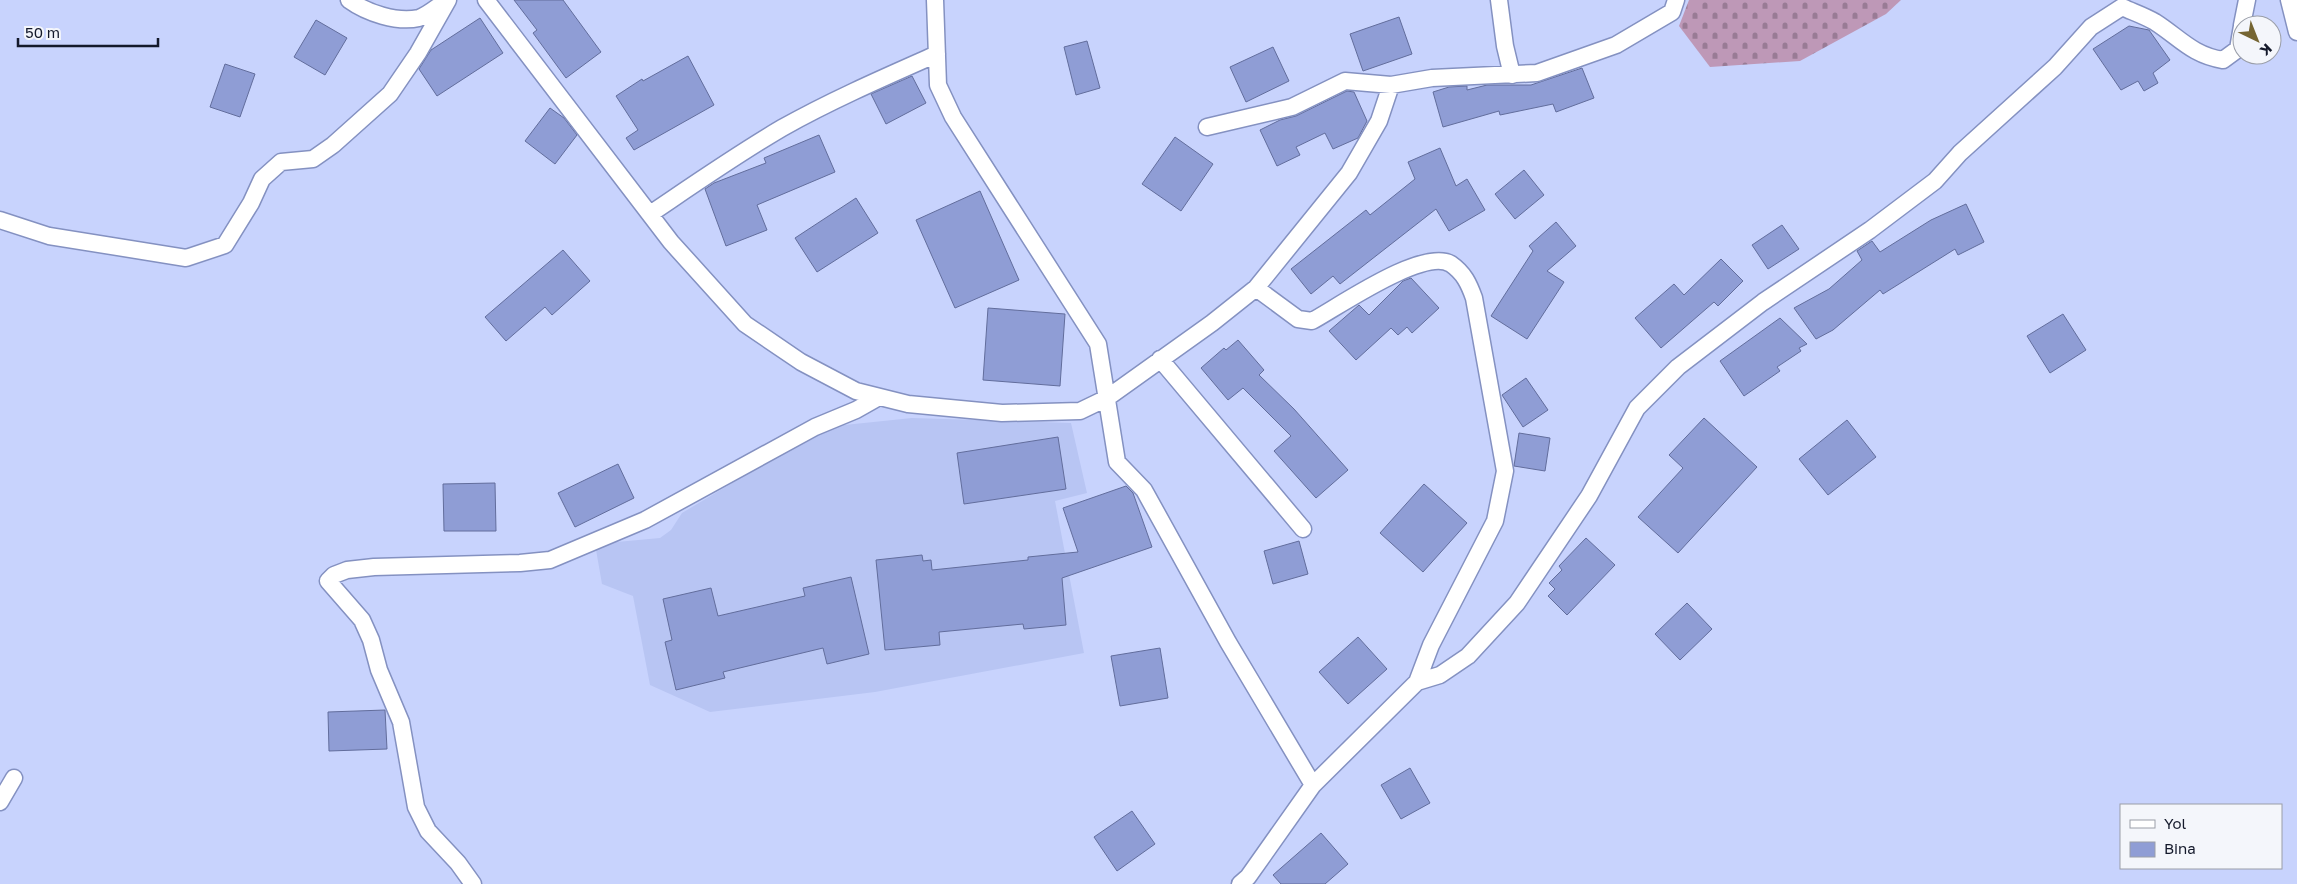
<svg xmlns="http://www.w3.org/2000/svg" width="2297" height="884" font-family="'Golos Text',sans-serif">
	<defs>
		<pattern id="cemetery-stones" width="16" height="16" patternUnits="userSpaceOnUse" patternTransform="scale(1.25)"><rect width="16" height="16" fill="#be98b7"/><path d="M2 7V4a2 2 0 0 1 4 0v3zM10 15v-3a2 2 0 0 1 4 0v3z" fill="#997b95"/></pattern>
	</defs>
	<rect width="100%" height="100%" fill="#c8d3fd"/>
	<!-- built -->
	<path fill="#b8c5f3" d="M912,418L1071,423L1087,493L1055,501L1084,653L875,692L710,712L650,685L633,596L602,584L595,544L660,538L671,530L682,513L764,464L835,426Z"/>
	<!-- cemetery -->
	<path fill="url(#cemetery-stones)" d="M1689,0H1901L1886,14L1800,61L1710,67L1679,26Z"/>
	<!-- building -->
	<path fill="#8f9dd5" stroke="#626d9c" d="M514,0H563L601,52L566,78L533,33L537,30Z
		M1399,17L1412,54L1363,71L1350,34Z
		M480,18L503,53L437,96L419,69L431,50Z
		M316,20L347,38L325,75L294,57Z
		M2129,26L2149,30L2170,60L2153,73L2158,83L2144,91L2138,81L2121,90L2093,49Z
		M1087,41L1100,88L1076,95L1064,47Z
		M1273,47L1289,81L1246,102L1230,67Z
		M688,56L714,105L634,150L626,138L638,130L616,96L642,79L643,81Z
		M225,64L255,74L240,117L210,107Z
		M1582,68L1594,98L1556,112L1553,104L1500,115L1499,111L1443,127L1433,92L1449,87L1467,86V90L1487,85H1531Z
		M912,76L926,103L886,124L871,94Z
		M1347,91L1354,92L1367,121L1358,138L1333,149L1325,133L1296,147L1300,155L1277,166L1260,130L1280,120L1296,116Z
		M550,108L564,118L577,135L555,164L525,141Z
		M819,135L835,172L757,205L767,230L726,246L705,189L714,183L766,163L764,158Z
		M1175,137L1213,164L1181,211L1142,184Z
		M1440,148L1456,186L1467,179L1485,210L1449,231L1436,209L1340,284L1333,276L1311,294L1291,269L1366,210L1370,215L1415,179L1408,162Z
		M1524,170L1544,195L1515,219L1495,194Z
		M980,191L1019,280L955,308L916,220Z
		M856,198L878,233L817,272L795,238Z
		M1966,204L1984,242L1958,255L1955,249L1883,294L1880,290L1833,330L1816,339L1794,308L1829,289L1862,260L1857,251L1872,241L1880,252L1931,220Z
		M1556,222L1576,246L1547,271L1564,282L1527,339L1491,316L1533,251L1529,246Z
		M1782,225L1799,249L1768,269L1752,245Z
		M563,250L590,281L552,315L545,307L506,341L485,317Z
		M1721,259L1743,281L1718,306L1714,302L1661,348L1635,318L1674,284L1684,295Z
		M1411,278L1439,308L1412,333L1407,327L1398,335L1391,328L1356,360L1329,331L1359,305L1369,315L1403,281Z
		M988,308L1065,314L1060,386L983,380Z
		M2063,314L2086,350L2050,373L2027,336Z
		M1780,318L1807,344L1799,348L1801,351L1777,367L1780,371L1744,396L1720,361Z
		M1238,340L1264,370L1259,375L1294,409L1348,470L1316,498L1274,451L1291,436L1243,388L1228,400L1201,368L1224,348L1226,350Z
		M1526,378L1548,410L1523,427L1502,395Z
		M1704,418L1757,467L1678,553L1638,517L1683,468L1669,455Z
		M1847,420L1876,457L1828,495L1799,459Z
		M1519,433L1550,438L1545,471L1514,466Z
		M1058,437L1066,489L964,504L957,453Z
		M618,464L634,498L575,527L558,493Z
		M495,483L496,531H444L443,484Z
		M1424,484L1467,523L1423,572L1380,533Z
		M1126,486L1133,493L1152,547L1062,578L1066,625L1024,629L1023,624L939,632L940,645L885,650L876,560L922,555L923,561L931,560L932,570L1028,560V557L1078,552L1063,508Z
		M1586,538L1615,565L1567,615L1548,596L1555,589L1549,583L1562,570L1559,566Z
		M1299,541L1308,574L1273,584L1264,551Z
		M851,577L869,654L827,664L823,648L723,672L725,678L676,690L665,642L672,640L663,599L711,588L718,616L805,596L803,588Z
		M1687,603L1712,629L1680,660L1655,634Z
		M1358,637L1387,669L1348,704L1319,672Z
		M1160,648L1168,698L1120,706L1111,656Z
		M385,710L387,749L329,751L328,712Z
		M1410,768L1430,803L1401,819L1381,785Z
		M1132,811L1155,844L1117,871L1094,837Z
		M1321,833L1348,864L1325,884H1281L1273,875Z"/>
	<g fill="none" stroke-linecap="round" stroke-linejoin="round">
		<!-- street casing -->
		<g stroke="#8491c1" stroke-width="19">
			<path id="street" d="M349,0C367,13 397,23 419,18C428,15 438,6 446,1
				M486,0L671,242L745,324L801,362L856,391L908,404L1002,413L1080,411L1107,398L1212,323L1256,288L1349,173L1379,121L1391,85
				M935,0L938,85L953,117L1098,344L1117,462L1144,490L1228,642L1313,785
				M1499,0L1505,46L1512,75
				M2289,0L2297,32
				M2242,25L2247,0
				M1207,127L1292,107L1345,81L1391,85L1432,78L1537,73L1616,45L1672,12L1676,0
				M650,214C693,185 736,155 782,128C832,100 885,77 937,54
				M0,220L49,236L186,258L225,245L251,203L262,179L281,162L313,159L333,145L390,94L418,53L448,0
				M1160,359L1303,529
				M1417,682L1440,675L1468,656L1517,603L1589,496L1637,408L1678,367L1763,302L1870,230L1935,181L1960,153L2055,67L2091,27L2122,7C2133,12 2145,16 2155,22C2180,38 2192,55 2223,60L2238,49L2242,26
				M0,802L14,778
				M473,884L458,863L428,831L416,807L401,722L379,670L371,640L362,620L328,581L334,575L347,570L374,567L520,563L550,560L645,520L815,427L856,410L879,397
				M1240,884L1248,877L1313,785L1417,682L1431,645L1495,521L1505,471L1474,298C1469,284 1464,273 1451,264C1424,247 1338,307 1312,321L1298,319L1256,288"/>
		</g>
		<!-- street -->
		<use href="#street" stroke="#fff" stroke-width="16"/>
	</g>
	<!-- legend -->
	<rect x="2120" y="804" width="162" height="65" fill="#f4f6fb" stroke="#9a9ea8"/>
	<rect x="2130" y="820" width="25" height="8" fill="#ffffff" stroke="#9a9ea8"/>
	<text x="2164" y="829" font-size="15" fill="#14192b">Yol</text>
	<rect x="2130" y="842" width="25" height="15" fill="#8f9dd5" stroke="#9a9ea8"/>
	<text x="2164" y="854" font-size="15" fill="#14192b">Bina</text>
	<!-- north arrow -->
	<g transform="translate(2257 40) rotate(137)"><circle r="24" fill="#f4f6fb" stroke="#9a9ea8"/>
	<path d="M0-4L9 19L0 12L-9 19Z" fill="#756533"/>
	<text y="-8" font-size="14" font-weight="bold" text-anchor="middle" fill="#14192b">K</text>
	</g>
	<!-- scale -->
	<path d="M18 38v8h140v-8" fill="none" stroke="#14192b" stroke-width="2.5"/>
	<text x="25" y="38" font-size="15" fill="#14192b" stroke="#f4f6fb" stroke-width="4" paint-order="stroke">50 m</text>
</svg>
